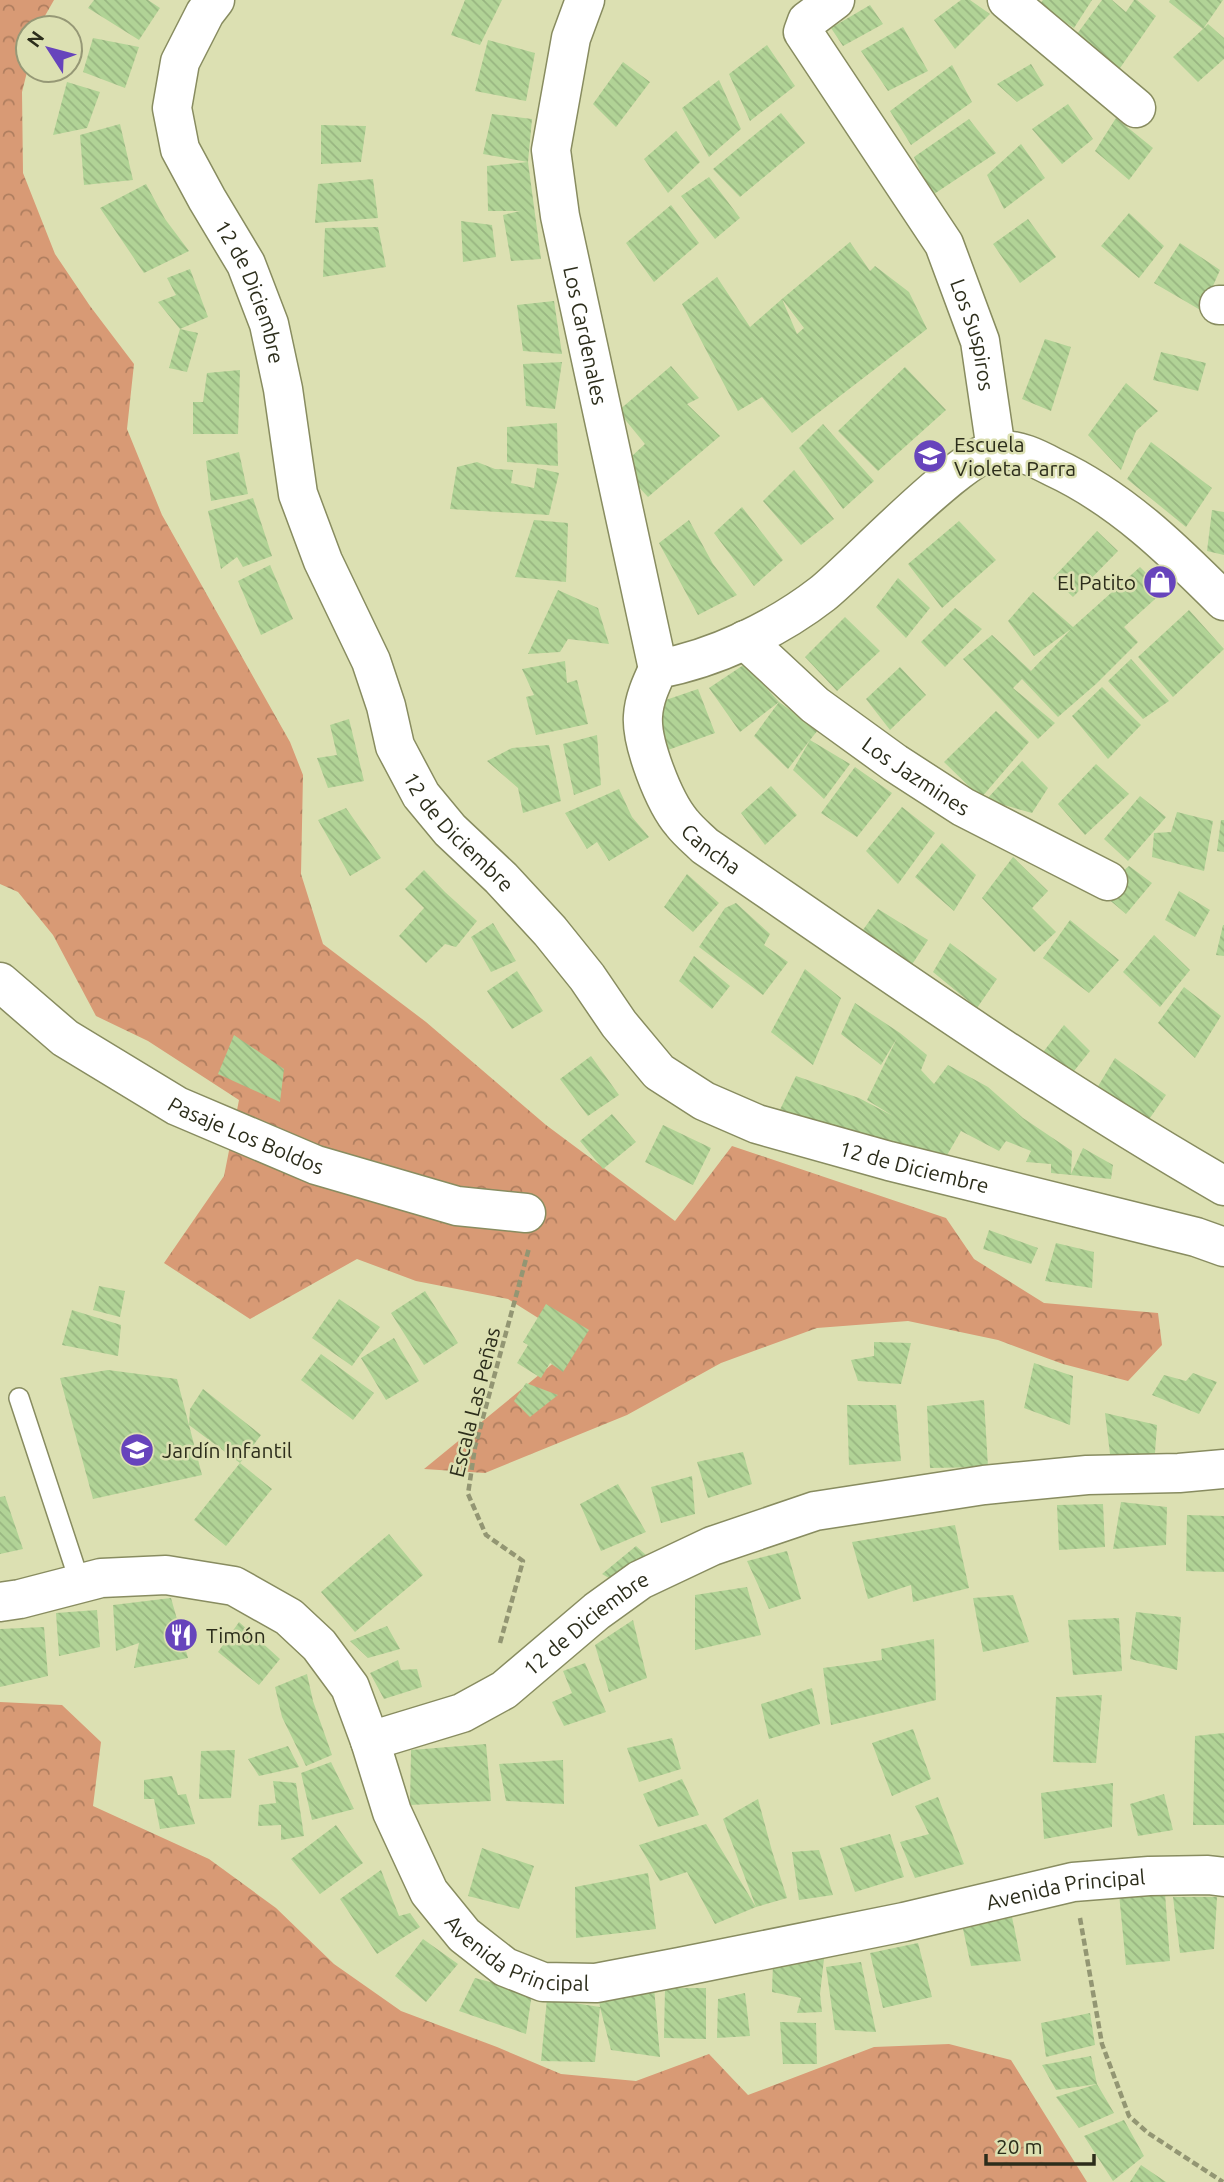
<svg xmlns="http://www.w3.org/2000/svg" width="1224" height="2182" font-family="Ubuntu,sans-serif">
	<defs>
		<pattern id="forest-crowns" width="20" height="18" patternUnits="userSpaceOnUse" patternTransform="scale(1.75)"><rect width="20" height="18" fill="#d89a75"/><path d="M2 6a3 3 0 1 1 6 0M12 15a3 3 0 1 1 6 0" fill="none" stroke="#af7e5f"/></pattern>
		<pattern id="building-back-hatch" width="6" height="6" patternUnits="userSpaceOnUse" patternTransform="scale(1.75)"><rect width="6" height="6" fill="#b1d396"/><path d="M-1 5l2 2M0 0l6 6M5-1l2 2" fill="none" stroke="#98b581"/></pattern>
	</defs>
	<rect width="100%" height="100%" fill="#dce0b2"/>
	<!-- forest -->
	<path fill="url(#forest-crowns)" d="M0,0H54L38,28H28V68L22,92L23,173L55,254L90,306L134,364L127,429L162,515L290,742L303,775L301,874L323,944L426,1022L546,1125L675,1221L732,1146L946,1218L974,1259L1044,1303L1158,1313L1162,1345L1128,1381L1063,1364L998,1340L908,1321L817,1328L721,1363L627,1415L485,1473L424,1469L578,1343L508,1299L416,1281L357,1259L250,1319L164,1263L224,1176L239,1100L148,1041L96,1016L53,935L18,892L0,884Z
		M0,1702L62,1705L101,1742L93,1806L209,1859L276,1908L334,1964L401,2011L497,2047L561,2074L636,2081L709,2054L748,2095L874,2047L949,2044L1011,2060L1087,2182H0Z"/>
	<!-- building -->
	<path fill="url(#building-back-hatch)" d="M94,0H148L160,8L139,40L88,8Z
		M465,0H502L480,45L451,35Z
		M961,0H970L990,14L955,49L934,20Z
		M1043,0H1092L1074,28L1039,5Z
		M1102,0H1112L1126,12L1134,0H1137L1156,16L1109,84L1069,45Z
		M1170,0H1223L1203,29L1208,24L1224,38V59L1198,82L1173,57L1203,29L1169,2Z
		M870,5L883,24L843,46L831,28Z
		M903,27L928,71L888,91L861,51Z
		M93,38L139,47L125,88L83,72Z
		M488,40L535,53L526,101L475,91Z
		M767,45L795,86L750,121L729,74Z
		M623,62L650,82L616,127L593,104Z
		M1031,64L1044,85L1017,102L997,84Z
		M952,65L972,102L911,145L890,111Z
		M719,80L741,129L709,157L682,108Z
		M67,82L100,92L87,128L53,135Z
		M1068,104L1093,139L1062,164L1032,129Z
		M781,113L805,143L740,197L713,169Z
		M492,114L532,119L528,162L541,259L511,261L503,215L520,211H488L487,166L528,162L483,154Z
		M1116,118L1153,148L1129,180L1095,151Z
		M969,119L996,153L931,196L914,157Z
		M120,124L133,180L84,185L80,135Z
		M321,125L366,126L361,162L321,164Z
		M676,131L700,162L668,193L644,159Z
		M1021,144L1045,178L1004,209L987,175Z
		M709,177L740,218L715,239L681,196Z
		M373,179L378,218L315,223L318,184Z
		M146,184L165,219L189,251L144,273L100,208Z
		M671,205L699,243L654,282L626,243Z
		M1129,213L1164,246L1139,278L1101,246Z
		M1028,219L1056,257L1020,283L993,244Z
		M461,221L492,225L496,257L463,262Z
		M378,227L386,267L323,277L325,228Z
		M850,242L870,271L875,266L909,292L927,329L792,433L762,397L738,411L682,304L717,277L750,327L782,299L797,334L804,328L782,299Z
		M1180,243L1220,270L1202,311L1154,283Z
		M190,269L208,317L180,329L158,302L176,295L167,278Z
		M554,301L562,354L523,351L517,305Z
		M180,329L198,333L187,372L169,368Z
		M1045,339L1071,347L1051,411L1022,399Z
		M1161,352L1206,363L1198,391L1153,380Z
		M562,362L555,409L526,406L523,364Z
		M671,366L699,398L687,404L720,436L648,497L620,467L645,444L618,411Z
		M905,367L946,410L878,471L838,431Z
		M240,370L238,434H193V402H203L207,373Z
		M1126,383L1158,411L1136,431L1121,470L1088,435Z
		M557,423L558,466L507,462V427Z
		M823,424L874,481L843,509L799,448Z
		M1151,442L1212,488L1186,527L1127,479Z
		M239,452L248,494L211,501L206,461Z
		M477,462L495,469L513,470L511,483L534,488L537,468L559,473L549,515L450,509L457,467Z
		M794,470L834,519L801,545L763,501Z
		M253,498L272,556L243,567L237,557L221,569L208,511Z
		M742,507L783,560L754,586L714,533Z
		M1212,510L1224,512V555L1207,551Z
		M534,520L568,523L566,582L515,577Z
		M689,520L713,564L737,595L698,615L659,543Z
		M959,521L996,560L942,608L908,564Z
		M1097,531L1118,551L1073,597L1053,578Z
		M270,565L293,619L261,635L238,581Z
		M1140,567L1164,591L1124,627L1138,642L1096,684L1058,717L1022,679L1013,688L1055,723L1038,739L963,659L992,635L1031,671L1071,629L1034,656L1008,621L1033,592L1073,627Z
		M898,578L930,608L906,638L876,607Z
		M558,590L598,608L609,644L568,639L560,652L528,654Z
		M955,608L982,629L945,667L921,642Z
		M1189,610L1224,649L1173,697L1138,657Z
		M845,617L880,651L837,691L805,657Z
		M1131,659L1169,701L1143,719L1108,681Z
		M565,661L567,683L577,680L588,724L536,735L526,697L534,695L522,669Z
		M745,664L779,702L818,730L810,740L850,764L824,799L793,770L810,740L788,769L754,736L779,702L740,732L709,688Z
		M900,667L926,695L890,730L866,699Z
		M1102,687L1141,725L1108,759L1072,716Z
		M698,689L715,733L668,750L654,704Z
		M996,711L1029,742L981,798L944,762Z
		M349,719L364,781L328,788L317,758L337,755L330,725Z
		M597,735L601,785L574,795L563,744Z
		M549,745L561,801L523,813L518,788L487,761L512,748Z
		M1022,761L1048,788L1032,813L986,800Z
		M1096,764L1129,794L1085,835L1058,804Z
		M855,767L892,793L857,837L821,813Z
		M771,786L797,815L765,845L741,813Z
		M619,789L632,817L649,837L609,861L597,842L587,849L565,813Z
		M1140,796L1166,817L1128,861L1104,839Z
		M902,807L935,833L898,884L866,851Z
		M346,808L381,858L350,876L318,820Z
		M1177,812L1213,821L1204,871L1152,857L1154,833L1171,832Z
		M1221,820H1224V852L1217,851Z
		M942,843L976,875L954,911L915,877Z
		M1013,857L1048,891L1032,908L1056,932L1034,952L982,898Z
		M1129,866L1152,883L1126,914L1099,891Z
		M424,870L445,892L477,921L456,947L445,944L426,963L399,936L424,908L405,889Z
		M687,874L719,903L693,932L664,907Z
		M1179,891L1210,910L1195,937L1165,920Z
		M736,903L770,934L764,945L788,962L763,995L699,947L725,908Z
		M878,909L928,940L911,966L860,934Z
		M1070,920L1119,960L1089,993L1043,958Z
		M493,923L516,961L491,972L471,937Z
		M1223,925H1224V956L1216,955Z
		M1154,935L1190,970L1160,1007L1123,972Z
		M950,943L997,979L977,1008L933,972Z
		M694,956L730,986L712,1009L679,981Z
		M805,969L841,998L813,1065L771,1032Z
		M517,971L543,1011L512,1029L487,991Z
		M1184,987L1221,1016L1195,1058L1158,1023Z
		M855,1003L900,1033L927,1055L921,1070L934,1084L948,1065L988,1087L1023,1118L1072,1151L1071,1174L1083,1148L1113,1165L1111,1179L1051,1173V1164L1026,1162L1031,1151L1006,1141L999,1151L961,1131L943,1162L777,1116L796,1076L859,1098L893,1116L867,1100L897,1038L881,1065L841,1034Z
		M1064,1025L1090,1051L1066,1081L1037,1060Z
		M234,1035L284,1069L280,1102L218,1074Z
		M591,1056L619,1095L588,1116L560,1079Z
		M1115,1058L1166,1095L1145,1125L1097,1088Z
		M612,1114L636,1142L603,1169L580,1141Z
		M663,1125L711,1148L693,1185L645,1162Z
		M989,1230L1038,1248L1031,1264L983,1249Z
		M1056,1243L1094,1252L1092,1288L1045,1281Z
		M99,1286L125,1291L120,1317L93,1310Z
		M425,1291L458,1343L424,1365L391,1313Z
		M339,1299L380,1327L352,1366L312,1338Z
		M546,1304L589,1330L563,1372L550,1363L541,1378L517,1363L528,1345L523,1342Z
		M72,1310L121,1325L118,1356L62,1345Z
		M394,1338L419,1381L386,1400L361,1358Z
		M874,1342L911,1343L901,1384L858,1381L851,1360L874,1356Z
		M321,1354L374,1393L353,1420L301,1380Z
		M1034,1363L1073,1376L1070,1425L1024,1408Z
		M108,1370L177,1379L202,1475L93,1499L60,1378Z
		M1193,1373L1217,1382L1199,1414L1152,1395L1164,1375L1186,1381Z
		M526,1383L558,1395L530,1417L514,1401Z
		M203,1389L261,1435L240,1463L272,1489L226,1546L194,1520L240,1463L189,1425L190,1409Z
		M984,1400L988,1467L930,1468L927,1406Z
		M847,1405H896L901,1461L849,1465Z
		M1105,1413L1157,1425L1154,1466L1110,1454Z
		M743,1452L752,1484L708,1498L697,1462Z
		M692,1476L695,1514L661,1523L651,1487Z
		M618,1484L646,1532L601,1551L580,1504Z
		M5,1496L23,1549L0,1554V1497Z
		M1121,1502L1167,1507L1166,1545L1113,1549Z
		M1103,1504L1105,1547L1059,1550L1057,1505Z
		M1187,1515L1224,1516V1572L1186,1571Z
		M955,1525L969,1588L913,1602L911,1585L868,1599L852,1542Z
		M389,1534L423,1575L355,1632L321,1592Z
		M636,1546L646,1555L616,1582L602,1574Z
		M787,1551L801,1599L769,1609L747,1561Z
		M747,1587L761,1635L695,1650V1595Z
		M1013,1595L1029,1642L983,1652L973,1598Z
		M171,1598L188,1658L134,1668L139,1643L116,1651L113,1605Z
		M97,1610L100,1647L59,1656L56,1613Z
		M1136,1612L1181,1617L1177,1670L1130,1659Z
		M1119,1618L1122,1671L1073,1675L1068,1620Z
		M633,1620L647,1678L609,1692L595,1645Z
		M239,1622L280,1659L259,1685L218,1652Z
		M387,1626L400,1649L368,1658L350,1641Z
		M44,1627L48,1676L0,1687V1629Z
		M934,1639L936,1700L831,1725L823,1668L882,1660L881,1649Z
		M398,1660L401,1670L417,1669L422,1687L384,1699L370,1673Z
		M585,1663L606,1712L564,1726L552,1702L572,1693L563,1671Z
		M307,1674L313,1701L332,1755L306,1766L282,1717L275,1687Z
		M812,1688L820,1724L769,1739L761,1704Z
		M1102,1695L1096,1763L1053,1762L1056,1697Z
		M913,1729L931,1779L892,1796L872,1743Z
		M1224,1733V1825H1193L1195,1736Z
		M672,1738L681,1769L639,1782L627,1748Z
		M486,1744L491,1801L410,1805L411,1750Z
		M288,1746L299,1767L259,1776L248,1759Z
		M235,1750L231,1798L199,1799L201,1751Z
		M563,1760L564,1804L506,1801L499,1764Z
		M331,1762L354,1809L312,1820L301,1773Z
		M172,1776L178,1795L186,1794L195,1824L160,1829L154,1799H144V1780Z
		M682,1779L699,1815L658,1827L643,1794Z
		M273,1781L296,1783L304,1836L281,1840V1825L258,1826L259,1805L276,1803Z
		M1113,1783L1112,1827L1044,1839L1041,1793Z
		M1164,1794L1173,1830L1138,1836L1130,1804Z
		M938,1797L964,1864L915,1878L900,1842L929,1834L915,1806Z
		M758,1799L772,1851L787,1898L756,1907L715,1924L687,1872L660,1881L639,1845L706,1824L756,1907L723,1819Z
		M336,1825L363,1863L320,1894L291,1859Z
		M890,1834L904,1877L855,1892L840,1848Z
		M482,1848L534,1866L519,1909L468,1896Z
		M819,1850L833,1895L799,1900L792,1852Z
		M381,1870L399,1916L410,1913L420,1927L377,1954L340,1899Z
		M648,1873L656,1929L576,1938L575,1887Z
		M1165,1893L1170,1961L1126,1965L1119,1894Z
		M1173,1897H1217L1214,1949L1180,1953Z
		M1012,1917L1021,1961L971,1966L963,1929Z
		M423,1939L458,1964L426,2002L395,1976Z
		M918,1943L932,1997L883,2008L870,1953Z
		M824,1959L820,1994L822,2012L797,2013L801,1998L772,1992L773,1962Z
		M861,1962L876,2032L835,2030L826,1967Z
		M475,1978L532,1993L526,2034L459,2011Z
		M654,1987L660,2057L611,2050L600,2007L595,2062L541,2061L547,1999L600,2007L599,2000Z
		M665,1988H706V2039L664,2038Z
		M745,1993L750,2036L717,2038L718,1999Z
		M1090,2013L1095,2045L1046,2057L1041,2023Z
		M780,2022L816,2023L817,2064H783Z
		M1091,2056L1097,2084L1056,2090L1042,2065Z
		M1097,2084L1114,2113L1079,2128L1056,2097Z
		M1124,2120L1144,2156L1113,2181L1084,2136Z
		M1141,2165L1166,2182H1130Z"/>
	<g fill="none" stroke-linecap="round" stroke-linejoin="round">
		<!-- service casing -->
		<g stroke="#888c60" stroke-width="22">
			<path id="service" d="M19,1398L80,1583"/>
		</g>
		<!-- minor casing -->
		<g stroke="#888c60" stroke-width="41">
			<g id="minor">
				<path id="s1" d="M215,0L205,13L180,62L172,108L180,149L207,199L246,264L269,324L283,389L298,494L323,561L371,661L386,706L395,746L421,795L450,830L501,878L550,931L587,977L619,1024L659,1072L704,1101L757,1124L889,1161L1196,1237L1224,1247"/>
				<path id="s2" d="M585,0L571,38L551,150L560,216L658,669"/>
				<path id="s3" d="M835,0L807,21L803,32L944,244L980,341L996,450"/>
				<path d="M1007,0L1136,108"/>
				<path d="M1219,305H1224"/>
				<path id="s4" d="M745,640L815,705L895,763L963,807L1108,881"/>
				<path id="s5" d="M0,982L65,1038L177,1106L316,1165L457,1206L526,1213"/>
			</g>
		</g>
		<!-- tertiary casing -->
		<g stroke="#888c60" stroke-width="41">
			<g id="tertiary">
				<path id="s6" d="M1224,601C1172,549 1120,498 1053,467C1036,458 1018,449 998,450C962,452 856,567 822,594C777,629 714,659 658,669C651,684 644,699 643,716C641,743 664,802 682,823C689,832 698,839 705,846C876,963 1045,1083 1224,1186"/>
				<path id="s7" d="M0,1602L20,1599L101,1578L166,1575L234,1586L289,1617L319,1645L350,1687L370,1741L392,1812L429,1892L464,1935L505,1967L543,1982L596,1983L680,1967L904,1922L1073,1882L1149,1876L1208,1875L1224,1877"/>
				<path id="s8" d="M370,1741L462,1713L504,1690L597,1611L640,1580L712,1546L815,1511L984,1485L1087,1475L1179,1473L1224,1469"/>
			</g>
		</g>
		<!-- path -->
		<path stroke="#939673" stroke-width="4.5" stroke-dasharray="7 3.5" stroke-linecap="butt" d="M500,1643L523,1561L486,1535L468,1494L475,1447L529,1248
			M1080,1918L1102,2044L1129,2116L1148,2133L1223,2182"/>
		<!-- service -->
		<use href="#service" stroke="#fff" stroke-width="19"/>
		<!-- minor -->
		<use href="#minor" stroke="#fff" stroke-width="38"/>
		<!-- tertiary -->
		<use href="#tertiary" stroke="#fff" stroke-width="38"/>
	</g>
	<!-- icons -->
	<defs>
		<g id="school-disc" transform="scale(1.75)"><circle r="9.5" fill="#6744bc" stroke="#dce0b2"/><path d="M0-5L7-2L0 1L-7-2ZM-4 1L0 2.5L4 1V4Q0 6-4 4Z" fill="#fff"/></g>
		<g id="shop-disc" transform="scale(1.75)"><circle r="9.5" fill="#6744bc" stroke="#dce0b2"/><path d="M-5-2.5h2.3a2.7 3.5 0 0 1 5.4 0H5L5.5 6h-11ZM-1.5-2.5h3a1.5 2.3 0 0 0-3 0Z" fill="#fff"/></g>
		<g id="restaurant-disc" transform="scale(1.75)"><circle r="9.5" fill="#6744bc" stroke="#dce0b2"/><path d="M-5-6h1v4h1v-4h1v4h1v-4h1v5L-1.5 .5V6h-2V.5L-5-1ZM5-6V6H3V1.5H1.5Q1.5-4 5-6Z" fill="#fff"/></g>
	</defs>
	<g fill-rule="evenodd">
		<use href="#school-disc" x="930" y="456"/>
		<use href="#shop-disc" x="1160" y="582"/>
		<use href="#school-disc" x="137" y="1450"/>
		<use href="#restaurant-disc" x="181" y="1635"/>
	</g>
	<g text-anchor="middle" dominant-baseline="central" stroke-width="5" stroke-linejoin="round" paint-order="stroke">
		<!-- street labels -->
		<g font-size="21" fill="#2c2d1b" stroke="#dce0b2">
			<text stroke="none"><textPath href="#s1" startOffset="320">12 de Diciembre</textPath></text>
			<text stroke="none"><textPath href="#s2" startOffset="343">Los Cardenales</textPath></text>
			<text stroke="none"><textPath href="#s3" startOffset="397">Los Suspiros</textPath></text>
			<text stroke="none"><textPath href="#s4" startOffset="219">Los Jazmines</textPath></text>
			<text stroke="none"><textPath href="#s1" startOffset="908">12 de Diciembre</textPath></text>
			<text stroke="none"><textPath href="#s6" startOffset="892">Cancha</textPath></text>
			<text stroke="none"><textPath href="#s5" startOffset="292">Pasaje Los Boldos</textPath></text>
			<text stroke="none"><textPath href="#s1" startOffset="1496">12 de Diciembre</textPath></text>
			<text transform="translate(474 1402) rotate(-76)">Escala Las Peñas</text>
			<text stroke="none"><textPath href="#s8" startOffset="250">12 de Diciembre</textPath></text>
			<text stroke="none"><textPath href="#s7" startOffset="1295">Avenida Principal</textPath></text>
			<text stroke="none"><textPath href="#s7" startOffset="728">Avenida Principal</textPath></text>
		</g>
		<!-- poi labels -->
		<g font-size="21" fill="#2c2d1b" stroke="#dce0b2" text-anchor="start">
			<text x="954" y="444">Escuela<tspan x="954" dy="24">Violeta Parra</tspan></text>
			<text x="1136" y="582" text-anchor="end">El Patito</text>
			<text x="162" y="1450">Jardín Infantil</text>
			<text x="206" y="1635">Timón</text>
		</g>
	</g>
	<!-- north arrow -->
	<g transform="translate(49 49) rotate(306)"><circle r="33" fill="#dce0b2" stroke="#969876" stroke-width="2"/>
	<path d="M0-5L12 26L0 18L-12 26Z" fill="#6744bc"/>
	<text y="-10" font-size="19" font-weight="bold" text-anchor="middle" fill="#2c2d1b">N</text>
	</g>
	<!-- scale -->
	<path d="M986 2154v10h108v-10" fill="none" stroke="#2c2d1b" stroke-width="3.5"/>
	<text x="996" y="2154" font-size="21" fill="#2c2d1b" stroke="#dce0b2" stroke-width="5" paint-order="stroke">20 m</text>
</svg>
